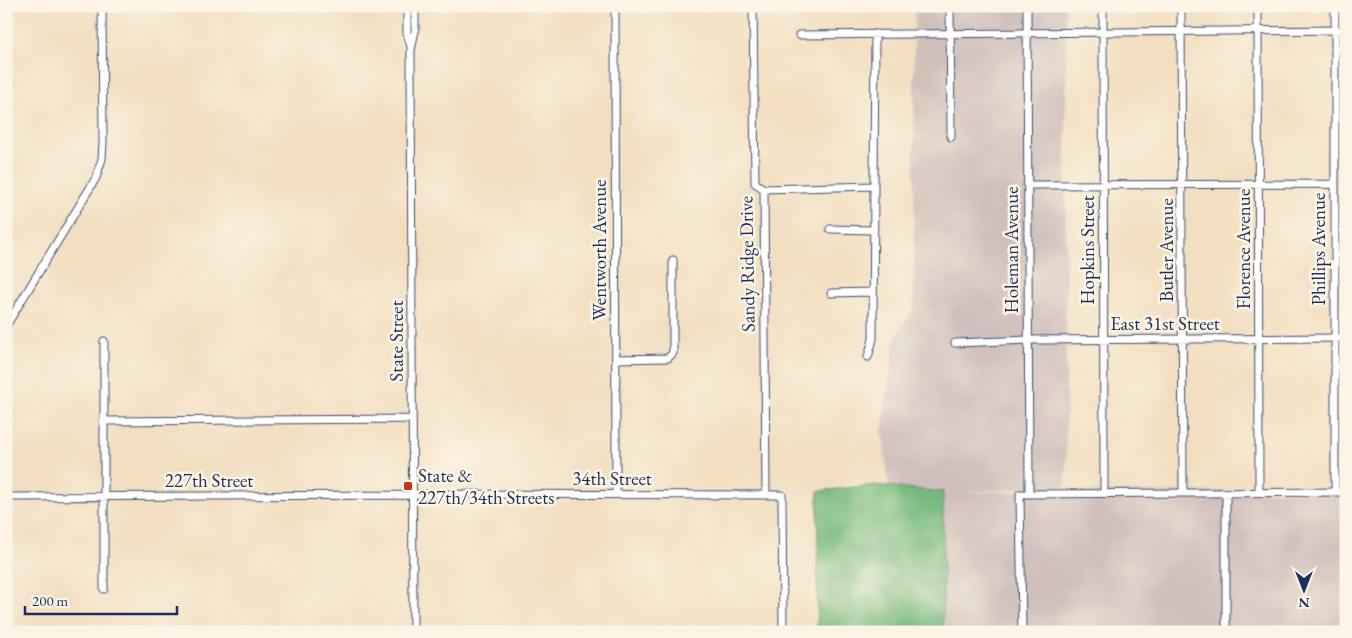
<svg xmlns="http://www.w3.org/2000/svg" width="1352" height="638" font-family="'EB Garamond',serif">
	<rect width="100%" height="100%" fill="#fcf5e5"/>
	<filter id="ink" filterUnits="userSpaceOnUse"><feTurbulence type="fractalNoise" baseFrequency=".02" numOctaves="2"/><feDisplacementMap in="SourceGraphic" scale="10" xChannelSelector="R" yChannelSelector="G"/><feConvolveMatrix kernelMatrix="1 2 1 2 8 2 1 2 1" color-interpolation-filters="sRGB"/></filter>
	<filter id="wash" filterUnits="userSpaceOnUse"><feTurbulence type="fractalNoise" baseFrequency=".0096" numOctaves="4" result="noise"/><feDisplacementMap in="SourceGraphic" scale="20" xChannelSelector="R" yChannelSelector="G"/><feGaussianBlur stdDeviation="1.12" result="paint"/><feColorMatrix in="noise" values="0 0 0 0 0 0 0 0 0 0 0 0 0 0 0 0 0 1.4 0 .05"/><feComposite in="paint" operator="in"/></filter>
	<g filter="url(#wash)">
		<rect width="100%" height="100%" fill="#f2dec0"/>
		<!-- industrial -->
		<path fill="#d0c0bc" d="M914,6H1066V486L961,492L1346,491V632H943V493L889,487L882,431L895,338L914,307Z"/>
		<!-- forest -->
		<path fill="#75b87c" stroke="#48746d" d="M876,485L943,492V632H817L818,491Z"/>
	</g>
	<g filter="url(#ink)">
		<g fill="none" stroke-linecap="round" stroke-linejoin="round">
			<!-- minor casing -->
			<g stroke="#3b496d" stroke-width="9">
				<path id="minor" d="M407,6V33L411,47
					M615,6L616,494
					M753,6L755,183L764,189L766,495
					M950,6L951,137
					M1027,6L1029,494
					M1103,6L1104,493
					M1181,6L1183,493
					M1258,6L1259,492
					M1335,6V492
					M799,35L1346,30
					M1027,185L1334,184
					M764,189L873,186
					M830,229L872,230
					M831,293L872,292
					M6,326L96,178L102,159L103,143L102,6
					M104,341V589
					M955,343L1028,340L1346,338
					M868,357L873,339L875,34
					M616,359L668,358L673,353V260
					M103,421L412,419
					M1226,493V632
					M412,494L782,495L783,632
					M6,497L412,495
					M413,632L411,50L415,31V6
					M1022,632L1020,494L1346,492"/>
			</g>
			<!-- minor -->
			<use href="#minor" stroke="#fff" stroke-width="7"/>
		</g>
	</g>
	<!-- markers -->
	<rect fill="#c8321e" stroke="#fcf5e5" stroke-width="2" x="403" y="481" width="10" height="10" rx="2.5"/>
	<g text-anchor="middle" dominant-baseline="central" stroke-width="5" stroke-linejoin="round" paint-order="stroke">
		<!-- street labels -->
		<g font-size="19" fill="#1b2f5e" stroke="#fcf5e5">
			<text transform="translate(1243 249) rotate(-90)">Florence Avenue</text>
			<text transform="translate(1318 249) rotate(-90)">Phillips Avenue</text>
			<text transform="translate(599 250) rotate(-90)">Wentworth Avenue</text>
			<text transform="translate(1011 250) rotate(-90)">Holeman Avenue</text>
			<text transform="translate(1087 250) rotate(-90)">Hopkins Street</text>
			<text transform="translate(1166 250) rotate(-90)">Butler Avenue</text>
			<text transform="translate(747 264) rotate(-91)">Sandy Ridge Drive</text>
			<text x="1165" y="323">East 31st Street</text>
			<text transform="translate(396 341) rotate(-90)">State Street</text>
			<text x="612" y="478">34th Street</text>
			<text x="209" y="480">227th Street</text>
		</g>
		<!-- poi labels -->
		<g font-size="19" fill="#1b2f5e" stroke="#fcf5e5" text-anchor="start">
			<text x="418" y="475">State &amp;<tspan x="418" dy="22">227th/34th Streets</tspan></text>
		</g>
	</g>
	<!-- margin -->
	<rect width="1352" height="638" fill="none" stroke="#fcf5e5" stroke-width="25"/>
	<!-- north arrow -->
	<g transform="translate(1304 590) rotate(180)" stroke="#fcf5e5" stroke-width="4" paint-order="stroke">
	<path d="M0-4L9 19L0 12L-9 19Z" fill="#1b2f5e"/>
	<text y="-8" font-size="14" font-weight="bold" text-anchor="middle" fill="#1b2f5e">N</text>
	</g>
	<!-- scale -->
	<path d="M25 606v8h152v-8" fill="none" stroke="#1b2f5e" stroke-width="2.5"/>
	<text x="32" y="606" font-size="15" fill="#1b2f5e" stroke="#fcf5e5" stroke-width="4" paint-order="stroke">200 m</text>
</svg>
